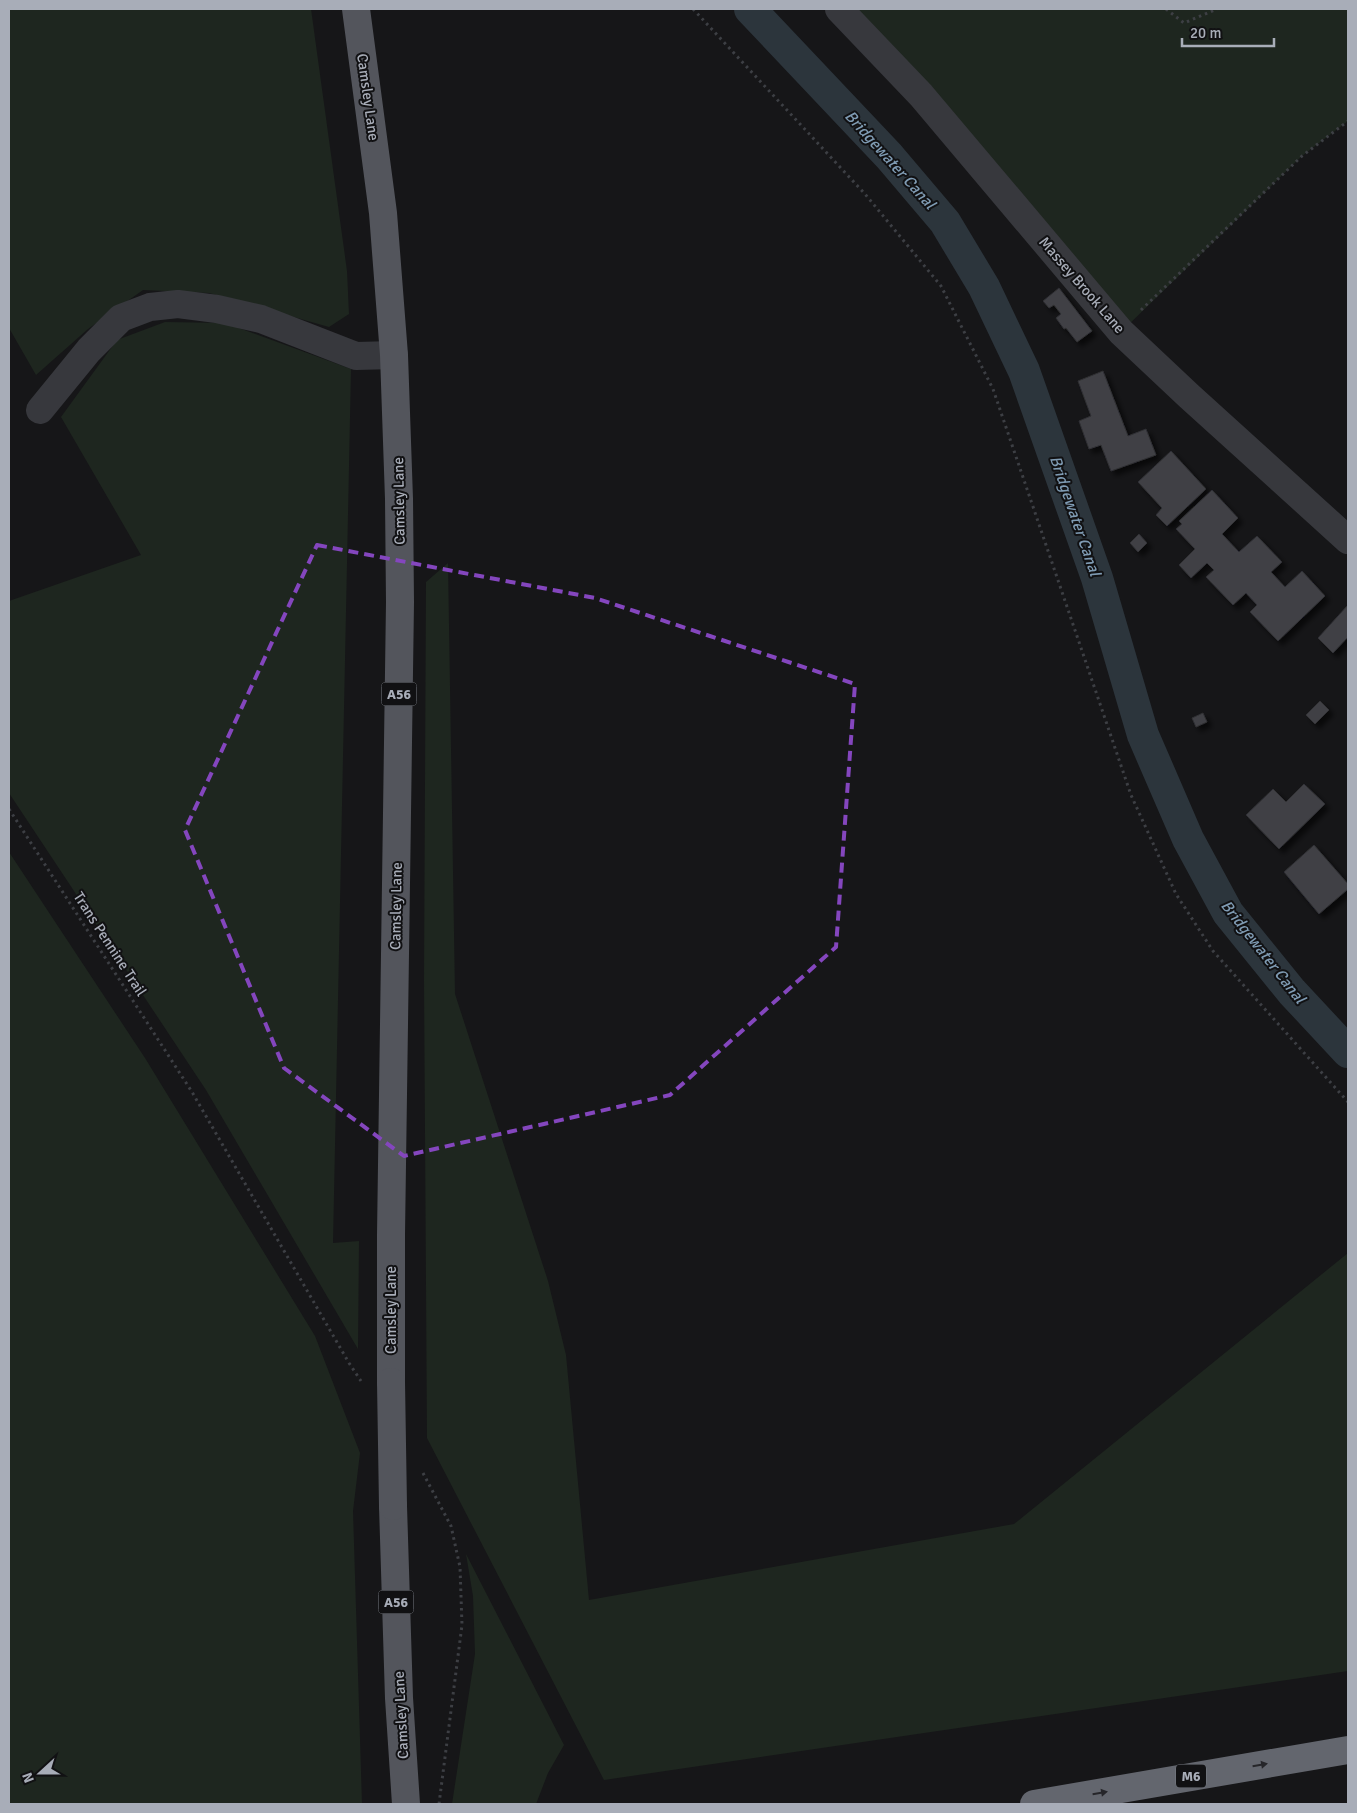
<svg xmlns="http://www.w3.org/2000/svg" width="1357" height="1813" font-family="Signika,sans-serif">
	<defs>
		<filter id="shadow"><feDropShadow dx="4.5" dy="4.5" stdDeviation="2.5" flood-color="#0009"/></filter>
	</defs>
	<rect width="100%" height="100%" fill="#161618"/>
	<!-- green -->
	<path fill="#1e261f" d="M9,9H311L347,271L349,314L329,327L209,293L143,290L88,329L36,375L9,328Z
		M842,9H1348V121L1302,156L1121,332Z
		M165,322L225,323L351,369L333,1243L359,1241L358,1349L206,1090L9,793V601L141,555L61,417L117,340Z
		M448,563L455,994L548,1281L566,1355L589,1600L1014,1524L1348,1253V1671L604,1780L427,1438L424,980L426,582Z
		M9,852L145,1058L315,1336L360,1453L353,1511L362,1804H9Z
		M466,1554L564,1745L548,1773L536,1804H452L475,1654L473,1596Z"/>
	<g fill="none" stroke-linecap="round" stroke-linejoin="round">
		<!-- canal -->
		<path stroke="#2c353c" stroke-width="32" d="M750,9L889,156L945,222L984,287L1024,371L1097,578L1143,735L1188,839L1228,913L1292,992L1348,1052"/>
	</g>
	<!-- building -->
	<path fill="#404145" stroke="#303034" filter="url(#shadow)" d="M1059,288L1092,331L1077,342L1066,328L1064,329L1056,318L1061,314L1054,305L1049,308L1043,301Z
		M1103,371L1128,436L1146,429L1156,455L1111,471L1101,445L1089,449L1079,421L1091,416L1078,381Z
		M1171,451L1206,489L1167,526L1156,515L1162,508L1138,482Z
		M1212,490L1238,518L1222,534L1239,552L1257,536L1282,562L1271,572L1285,587L1302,571L1325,596L1278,641L1250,612L1257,605L1246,593L1233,605L1206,577L1214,570L1207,563L1191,578L1179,565L1195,549L1176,529L1182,524L1179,521Z
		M1139,534L1147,543L1138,552L1130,543Z
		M1348,605V639L1347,638L1333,653L1318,638Z
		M1320,701L1329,710L1315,724L1306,715Z
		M1203,713L1207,722L1196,727L1192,718Z
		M1304,784L1325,804L1279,849L1246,815L1273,789L1286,802Z
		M1314,845L1348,884V889L1319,914L1284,872Z"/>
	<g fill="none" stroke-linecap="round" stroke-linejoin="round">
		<!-- path -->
		<path stroke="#3d3f44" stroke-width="3" stroke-dasharray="2.5 4" stroke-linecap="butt" d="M693,9L865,194L941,286L993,389L1131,795L1176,894L1213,951L1348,1102
			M1166,9L1184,23L1217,9
			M1141,310L1302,156L1348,121
			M9,809L192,1092L349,1363L361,1381
			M423,1473L451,1526L460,1567L462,1625L439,1804"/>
		<!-- minor -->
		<path stroke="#37383d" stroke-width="28" d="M839,9L921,95L1121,332L1189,396L1348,540
			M40,410L89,350L121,318L150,307L178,304L217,309L261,319L356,356L394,355"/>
		<!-- major -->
		<path stroke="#53555c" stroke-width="28" d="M356,9L383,213L394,355L399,499L400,602L391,1235V1382
			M393,1506L399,1698L406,1804"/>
		<!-- highway -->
		<path stroke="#63666e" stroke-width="28" d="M1034,1804L1348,1750"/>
		<!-- major-bridge -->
		<path stroke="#53555c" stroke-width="28" d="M391,1382L393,1506"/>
	</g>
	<!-- one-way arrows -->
	<defs><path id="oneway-solid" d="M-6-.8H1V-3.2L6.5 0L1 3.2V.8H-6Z" transform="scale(1.25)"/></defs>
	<g fill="#26262a">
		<use href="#oneway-solid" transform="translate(1260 1765) rotate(-10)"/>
		<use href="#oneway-solid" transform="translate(1100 1793) rotate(-10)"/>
	</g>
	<!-- marked area -->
	<path fill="none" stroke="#8446be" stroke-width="4" stroke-dasharray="10 6" stroke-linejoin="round" d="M317,545L595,598L855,684L836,947L670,1095L404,1156L284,1068L185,830Z"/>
	<g text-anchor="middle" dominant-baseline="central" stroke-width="4" stroke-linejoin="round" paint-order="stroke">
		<!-- shield labels -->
		<g fill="#111113" stroke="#7b7e86" stroke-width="1">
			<rect x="381.5" y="682.5" width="35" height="23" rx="4"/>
			<rect x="378.5" y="1590.5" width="35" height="23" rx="4"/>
			<rect x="1176" y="1764.5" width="30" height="23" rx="4"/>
		</g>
		<g font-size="14" font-weight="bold" fill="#a8adb8">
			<text x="399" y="694">A56</text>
			<text x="396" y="1602">A56</text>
			<text x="1191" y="1776">M6</text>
		</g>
		<!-- street labels -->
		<g font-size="15" fill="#a8adb8" stroke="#111113">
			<text transform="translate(368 97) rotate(82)">Camsley Lane</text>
			<text transform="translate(1082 285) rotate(49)">Massey Brook Lane</text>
			<text transform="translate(399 501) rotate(-91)">Camsley Lane</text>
			<text transform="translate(396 906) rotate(-89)">Camsley Lane</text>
			<text transform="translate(110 944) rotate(57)">Trans Pennine Trail</text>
			<text transform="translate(391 1310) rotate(-90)">Camsley Lane</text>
			<text transform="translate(401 1715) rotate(-93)">Camsley Lane</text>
		</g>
		<!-- water labels -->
		<g font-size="16" font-style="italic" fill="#7f9bb3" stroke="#111113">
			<text transform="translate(890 160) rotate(48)">Bridgewater Canal</text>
			<text transform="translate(1075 516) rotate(71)">Bridgewater Canal</text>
			<text transform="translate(1263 952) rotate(52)">Bridgewater Canal</text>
		</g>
	</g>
	<!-- border -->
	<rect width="1357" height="1813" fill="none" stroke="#a8adb8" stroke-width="20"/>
	<!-- north arrow -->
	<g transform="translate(40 1773) rotate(249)" stroke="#111113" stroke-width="4" paint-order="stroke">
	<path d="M0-4L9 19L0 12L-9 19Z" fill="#a8adb8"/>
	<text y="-8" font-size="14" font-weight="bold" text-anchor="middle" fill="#a8adb8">N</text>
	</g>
	<!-- scale -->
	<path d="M1182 38v8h92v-8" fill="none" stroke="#a8adb8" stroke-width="2.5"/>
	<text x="1190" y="38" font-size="15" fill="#a8adb8" stroke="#111113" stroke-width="4" paint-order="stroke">20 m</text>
</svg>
